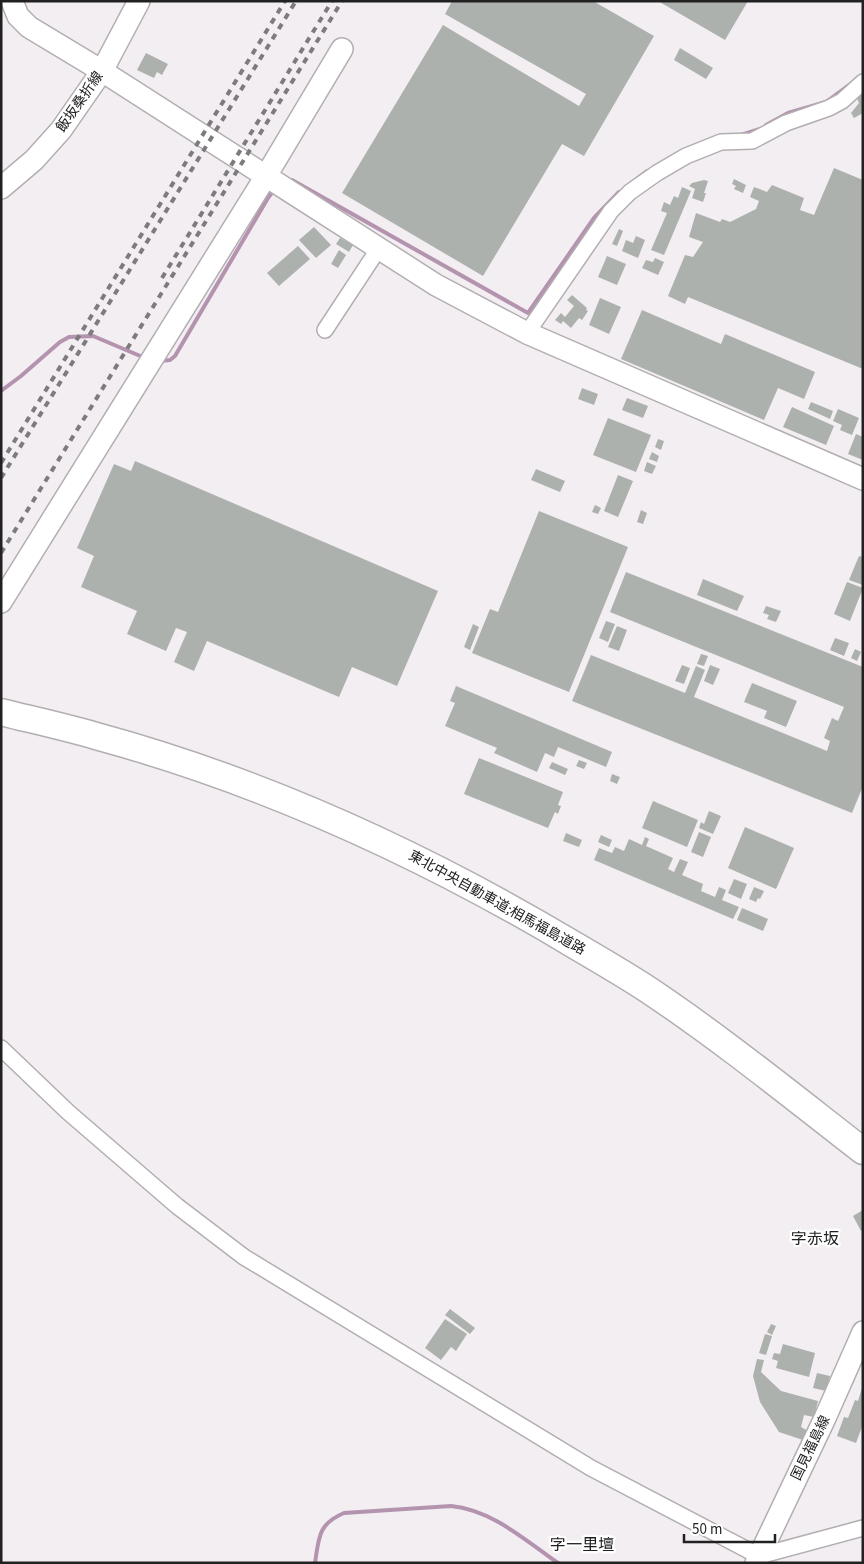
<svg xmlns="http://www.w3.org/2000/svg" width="864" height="1564" font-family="'Source Sans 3','Noto Sans JP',sans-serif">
	<rect width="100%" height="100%" fill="#f3eef2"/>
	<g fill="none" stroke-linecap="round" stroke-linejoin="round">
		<!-- stream -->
		<path stroke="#b393ae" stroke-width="4" d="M766,125L788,113L826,102L849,85
			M741,135L760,129
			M292,180L528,313L594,218L619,192
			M627,186L647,171
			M160,361L170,360L175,356L268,198L274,190
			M1,391L21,376L60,342L69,337L93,336L145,358
			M315,1563C319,1537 318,1524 344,1513L451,1506C492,1510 525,1540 558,1563"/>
	</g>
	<!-- building -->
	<path fill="#adb1ad" d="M452,1H593L654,36L584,156L562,144L483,276L342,193L443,25L579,106L586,94L445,14Z
		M658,1H748L725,40Z
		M680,48L713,68L706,79L674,60Z
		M146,53L168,64L162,75L157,72L154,78L137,70Z
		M863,93V113L854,118L851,113L859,103L857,98Z
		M834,168L863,180V369L688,297L685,304L668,296L685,255L693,257L703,242L689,237L696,213L720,222L722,219L730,222L756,209L759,201L750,197L754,187L767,192L772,185L804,198L800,210L814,215Z
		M734,179L746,185L743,193L734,189L736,186L732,184Z
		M704,180L708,181L704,193H706L703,202L692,198L695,189L689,186L692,183Z
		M682,187L691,191L664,255L651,250L667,213L661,211L664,202L670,205L674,196L678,198Z
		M314,227L331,245L316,258L299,240Z
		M619,229L623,231L617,246L612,244Z
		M636,236L645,240L638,258L622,251L626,240L633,243Z
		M340,238L353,245L349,252L336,244Z
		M298,246L310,259L279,286L267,273Z
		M339,250L346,255L338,268L331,264Z
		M607,256L626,264L617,285L598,277Z
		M655,258L664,262L658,275L642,268L646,260L653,262Z
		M572,295L587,308L586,310L588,311L582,320L579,318L571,328L563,321L561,324L555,320L561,313L565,317L574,306L567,300Z
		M600,298L621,307L609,334L589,325Z
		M642,310L721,344L725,334L815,372L804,399L778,388L764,420L621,359Z
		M582,388L598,394L594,405L578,399Z
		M627,398L648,406L643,418L622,410Z
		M811,402L833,411L830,419L808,409Z
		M792,407L834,426L826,445L783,427Z
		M838,409L859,418L852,435L840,430L842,425L833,421Z
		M608,418L651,435L636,472L593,455Z
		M856,434L863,437V460L848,454Z
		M658,439L664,441L661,450L655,447Z
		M652,452L659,456L657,462L649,459Z
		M135,461L438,591L397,686L352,667L339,697L207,641L194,671L174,662L187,632L176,628L166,651L127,634L137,611L81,587L94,556L77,548L114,464L131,471Z
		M647,462L656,466L652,474L644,471Z
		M536,469L565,481L560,492L531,480Z
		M618,475L633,481L618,517L604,511Z
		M595,505L601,508L598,514L592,512Z
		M641,510L647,513L643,524L637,522Z
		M539,511L628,547L569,692L472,653L490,609L498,612Z
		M859,556L863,557V585L849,580Z
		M626,572L863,667V786L852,813L572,701L591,655L685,693L696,666L705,670L694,697L827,751L830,741L824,738L832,718L838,721L844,707L610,612Z
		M703,579L744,596L737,611L697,595Z
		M847,582L863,588L850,621L834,614Z
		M766,606L781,611L776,622L767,619L769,615L763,613Z
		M606,621L615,624L608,642L599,638Z
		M473,624L479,627L470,650L464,647Z
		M617,626L627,630L619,651L608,647Z
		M835,638L849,643L844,656L830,650Z
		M855,649L861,652L857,661L851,658Z
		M701,654L708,656L704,666L697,664Z
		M682,665L690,668L684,684L675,681Z
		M710,665L720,669L713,685L704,681Z
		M752,683L797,701L786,727L764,718L767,711L744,702Z
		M456,686L612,752L606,767L558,747L554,757L545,753L537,772L494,753L497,748L445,726L455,703L450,701Z
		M479,758L563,792L558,805L561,806L558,814L555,812L548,828L464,794Z
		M579,760L587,763L584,769L576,766Z
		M552,762L568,769L565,775L549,768Z
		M612,774L620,777L617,784L610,781Z
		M653,801L698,820L687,847L642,828Z
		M709,811L721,816L713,834L699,828L701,822L704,824Z
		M745,827L794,848L776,889L728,868Z
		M699,832L711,837L703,857L691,852Z
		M566,833L582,840L579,847L563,841Z
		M601,835L612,840L609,847L598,842Z
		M645,837L649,839L646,846L673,858L668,869L674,872L680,859L688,862L682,875L703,884L701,891L715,897L719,887L726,890L722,900L739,907L733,919L594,860L599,848L612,853L615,847L624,851L629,839L642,845Z
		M734,879L747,884L741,899L728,893Z
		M754,887L764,891L760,899L758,898L756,902L749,899Z
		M742,908L768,919L763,931L737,920Z
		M863,1210V1230L861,1231L853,1216Z
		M450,1309L475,1328L470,1334L445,1315Z
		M445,1319L467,1334L456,1351L451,1347L441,1360L425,1348Z
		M771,1324L776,1326L772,1335L767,1332Z
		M765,1334L772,1336L766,1355L759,1353Z
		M783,1344L815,1353L809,1377L776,1368L778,1361L772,1359L774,1353L780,1354Z
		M757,1359L764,1360L761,1372L781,1391L818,1401L814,1417L804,1415L801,1427L808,1431L803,1440L779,1432L760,1402L753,1376Z
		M817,1373L830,1376L826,1391L813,1388Z
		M862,1388L863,1424L856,1443L837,1436L844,1417L848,1418L855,1400L858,1401Z"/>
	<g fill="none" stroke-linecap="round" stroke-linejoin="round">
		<!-- street casing -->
		<g stroke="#b2aeb1" stroke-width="18">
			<path id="street" d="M325,330L379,248
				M527,333L611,211L630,192L657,173L686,156L721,142L752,141L786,123L829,108L842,101L863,82
				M1,1048L68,1112L177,1206L244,1257L591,1468L759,1556L863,1528"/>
		</g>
		<!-- secondary casing -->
		<g stroke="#b2aeb1" stroke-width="24">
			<path id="secondary" d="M12,1L18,16L29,27L102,71L436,285L527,333L863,479
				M1,188L34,160L61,130L102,71L139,1
				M1,602L266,176L342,49
				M756,1563L825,1418L863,1332"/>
		</g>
		<!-- highway casing -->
		<g stroke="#b2aeb1" stroke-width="29">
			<path id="highway" d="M1,712C33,720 65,727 96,736C265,782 426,856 576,946C600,960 624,974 647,989C722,1039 792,1096 863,1151"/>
		</g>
		<!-- street -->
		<use href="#street" stroke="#fff" stroke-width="15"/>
		<!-- secondary -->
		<use href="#secondary" stroke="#fff" stroke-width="21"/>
		<!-- highway -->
		<use href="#highway" stroke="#fff" stroke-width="26"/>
		<!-- rail -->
		<path stroke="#7e7b7e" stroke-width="4" stroke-dasharray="6 6" stroke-linecap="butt" d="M162,278L332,1
			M1,463L285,1
			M1,478L296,1
			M1,553L342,1"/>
	</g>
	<g text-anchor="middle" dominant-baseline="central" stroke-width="4.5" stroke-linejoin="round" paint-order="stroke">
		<!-- street labels -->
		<g font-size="14" fill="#222122" stroke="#fff">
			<text transform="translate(80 102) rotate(-55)">飯坂桑折線</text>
			<text transform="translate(497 903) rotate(29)">東北中央自動車道;相馬福島道路</text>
			<text transform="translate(811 1448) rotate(-64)">国見福島線</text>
		</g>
		<!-- quarter labels -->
		<g font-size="16" fill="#222122" stroke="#fff">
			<text x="815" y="1239">字赤坂</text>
			<text x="582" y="1545">字一里壇</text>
		</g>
	</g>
	<!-- border -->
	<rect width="864" height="1564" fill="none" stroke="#222122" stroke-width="5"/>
	<!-- scale -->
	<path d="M684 1534v8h91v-8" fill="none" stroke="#222122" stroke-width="2.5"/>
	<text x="692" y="1534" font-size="15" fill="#222122" stroke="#ffffff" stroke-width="4" paint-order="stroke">50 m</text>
</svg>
